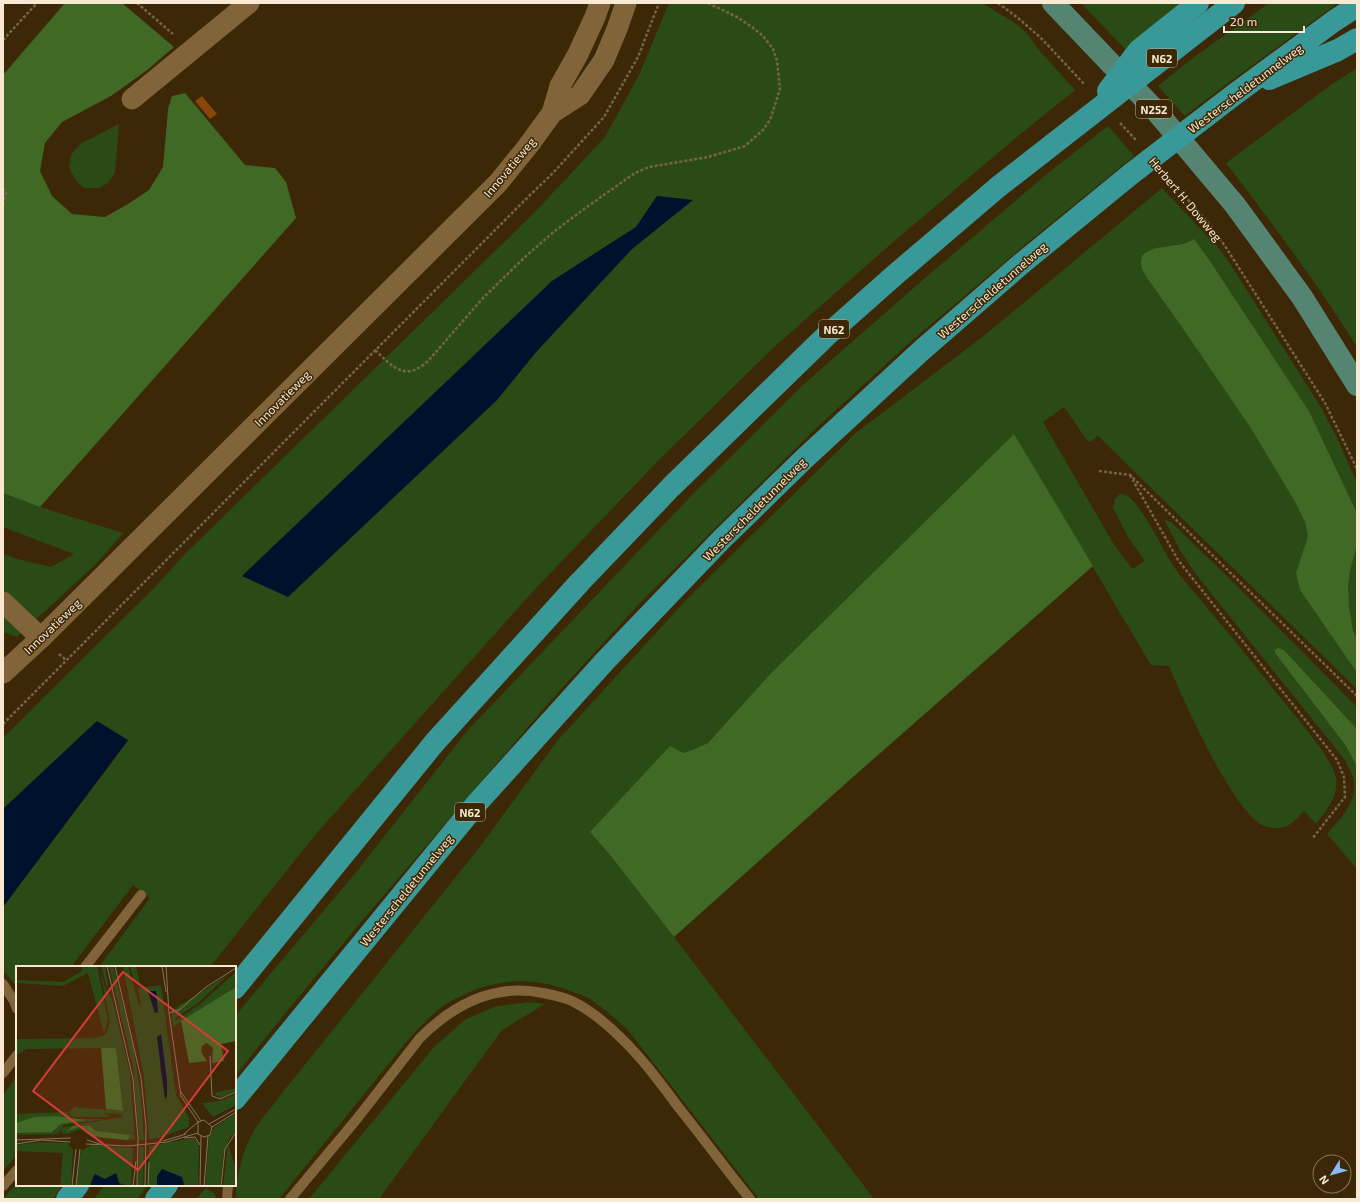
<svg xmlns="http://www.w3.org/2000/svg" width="1360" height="1202" font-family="'Exo 2',sans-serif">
	<rect width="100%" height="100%" fill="#3c2807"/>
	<!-- green -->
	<path fill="#2b4b16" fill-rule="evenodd" d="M669,3H982L1018,25L1029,36L1038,49L1075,90L1018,136L892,243L773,348L657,462L536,588L315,835L210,967H99L150,898L133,885L71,967H17V987L3,970V907L128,741L97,721L3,809V738L156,586L185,554L535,212L605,137L639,75ZM657,196L692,200L632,249L537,351L497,400L288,597L552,281L636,227Z
		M1081,3H1187L1126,50Z
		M1269,3H1338L1224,86L1185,116L1158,86L1193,58Z
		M1357,68V347C1317,283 1272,223 1226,163L1328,87Z
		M119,124L115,173L108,183L99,188H83L75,179L69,167L71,155L80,144Z
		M1108,126L1134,156L1032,239L909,343L812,432L639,604L553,698L366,916L287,1011L235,1076V1016L357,871L468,730L691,496L805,383L924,279L1048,173Z
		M1162,188L1208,237H1210L1227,259L1322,409L1339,442L1357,483V513L1309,411L1210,261L1194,240L1180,244L1149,250L1147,278L1179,323L1252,430L1295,502L1305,522L1308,536L1305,545L1300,590L1357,673V689L1098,436L1090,442L1087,440L1064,407L1043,422L1113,543L1132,569L1145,561L1128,537L1113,508L1115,499L1120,494C1122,494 1125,494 1126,495C1139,501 1163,549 1171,562C1178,574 1188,585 1197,596C1230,634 1261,674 1293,713C1306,730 1331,757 1336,778C1339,796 1326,811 1316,824L1304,811C1291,825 1285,832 1265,826C1235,817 1182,697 1169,666L1151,665L1014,434L770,674L708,743L692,750L683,753L590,832L610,855L674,937L874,1199H759L628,1030C616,1019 604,1008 590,999C585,996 579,994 573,992C537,977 503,978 467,993C462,996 456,998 451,1001C436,1009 424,1023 412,1035L279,1199H236C236,1175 243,1148 256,1127C263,1117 272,1107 279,1097L479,848L558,740L687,599L857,432L985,335Z
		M3,493L40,507L123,533L97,563L17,637L3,632V554L17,559L51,567L74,554L3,527Z
		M1164,519L1171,522L1237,586L1357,707V729L1284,650H1275V653L1346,746L1357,767V869L1327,834C1341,818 1359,801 1353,777C1351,771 1347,765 1345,760L1195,573L1180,550Z
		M1357,544V639C1348,619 1346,593 1350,571C1351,562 1355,553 1357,544Z
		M529,1002L545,1004L502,1030L379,1199H309L434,1047L466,1019L497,1006Z
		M17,1076V1155L3,1171V1095Z
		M17,1183V1185H62L53,1199H3Z
		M105,1185H148L137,1199H94Z
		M206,1188L214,1193L217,1199H196Z"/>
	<!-- forest -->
	<path fill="#3f6924" d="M65,3H122L174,47L146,71L111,96L62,122L45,143L40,171L52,196L72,214L105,217L128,204L149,190L163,167L168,109L172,96L185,93L245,165L275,168L286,182L296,218L40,507L3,493V75Z
		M1194,239L1210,261L1309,411L1357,513V544L1350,571L1348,587L1349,607L1353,630L1357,639V673L1300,590L1296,573L1308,536L1305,522L1295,502L1252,430L1179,323L1147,278L1142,269L1141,262L1142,256C1153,243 1179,249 1194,239Z
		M1014,434L1093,566L853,777L674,937L610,855L590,832L670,746L683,753L692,750L708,743L770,674Z
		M1278,648L1284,650L1357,729V767L1346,746L1275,653V650Z"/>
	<!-- water -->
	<path fill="#00112e" d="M657,196L693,200L632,249L537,351L497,400L288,597L242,576L552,281L636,227Z
		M97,721L128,740L3,907V809Z"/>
	<!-- building -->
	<path fill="#87460a" d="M202,96L217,114L210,119L195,101Z"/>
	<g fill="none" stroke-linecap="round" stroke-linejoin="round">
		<!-- path -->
		<path stroke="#776447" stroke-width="2.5" stroke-dasharray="3 2" stroke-linecap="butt" d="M137,3L173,34
			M998,3L1018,18L1041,38L1084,84
			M3,40L37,3
			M1120,123L1136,140
			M1168,177L1209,224L1225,246L1325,403L1357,469
			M3,188L6,192L3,206
			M375,350C393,367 405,382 428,361L483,298L527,255L556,230L591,204L635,173L649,167L708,157L745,146L763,130L770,120L780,89L777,61L773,49L763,36L752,27L737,17L708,3
			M1099,471L1130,475L1357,696
			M1130,475L1178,560L1337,760L1344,777L1345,797L1312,839
			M59,654L66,660
			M3,724L529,196L553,173L604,117L638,57L659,3"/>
		<!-- lane -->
		<path stroke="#81643a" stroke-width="10" d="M85,967L141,895
			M3,984L14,1001L17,1009
			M3,1073L17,1055
			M3,1186L17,1170
			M227,1199L228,1185
			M290,1199L356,1120L420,1038C454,1004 495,983 543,993C553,995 563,997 572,1001C590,1010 607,1024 621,1038C643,1059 661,1084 679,1108C703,1138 726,1169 750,1199"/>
		<!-- street -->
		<path stroke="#81643a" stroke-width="21" d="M132,99L249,3
			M552,113L560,86L578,54L595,17L600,3
			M3,602L41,638
			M3,673L41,638L498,183L528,146L552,113L580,95L604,60L617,29L626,3"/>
		<!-- primary -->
		<path stroke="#568473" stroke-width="22" d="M1053,3L1156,111L1235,205L1302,297L1357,385"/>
		<!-- highway -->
		<path stroke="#399999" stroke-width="22" d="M1269,79L1338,50L1357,39
			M1108,91L1139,50L1198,3
			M235,988L435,742L580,582L671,487L826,336L896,274L998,187L1234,3
			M235,1099L478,802L605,661L721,540L805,458L922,350L1021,264L1131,174L1235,94L1334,21L1357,6
			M67,1199L78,1185
			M156,1199L167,1185"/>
	</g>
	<g text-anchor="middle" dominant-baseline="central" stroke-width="3" stroke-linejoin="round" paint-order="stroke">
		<!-- shield labels -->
		<g fill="#3c2807" stroke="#c0af96" stroke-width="1">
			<rect x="1147" y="49" width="30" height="18" rx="3"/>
			<rect x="1136" y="100" width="36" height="18" rx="3"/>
			<rect x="819" y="320" width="30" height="18" rx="3"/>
			<rect x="455" y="803" width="30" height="18" rx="3"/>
		</g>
		<g font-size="11" font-weight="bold" fill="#f9e9d3">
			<text x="1162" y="58">N62</text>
			<text x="1154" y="109">N252</text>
			<text x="834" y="329">N62</text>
			<text x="470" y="812">N62</text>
		</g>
		<!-- street labels -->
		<g font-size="12" fill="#f9e9d3" stroke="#3c2807">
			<text transform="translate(1245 88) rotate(-37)">Westerscheldetunnelweg</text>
			<text transform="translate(509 167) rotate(-50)">Innovatieweg</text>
			<text transform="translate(1186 199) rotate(50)">Herbert H. Dowweg</text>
			<text transform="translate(992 290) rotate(-41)">Westerscheldetunnelweg</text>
			<text transform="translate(282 398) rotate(-45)">Innovatieweg</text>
			<text transform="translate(754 509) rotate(-45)">Westerscheldetunnelweg</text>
			<text transform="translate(52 626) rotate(-44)">Innovatieweg</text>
			<text transform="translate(406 890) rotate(-51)">Westerscheldetunnelweg</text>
		</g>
	</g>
	<!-- overview -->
	<g transform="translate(16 966)">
		<rect width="220" height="220" fill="#3c2807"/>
		<path d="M66,0H81L92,54L88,67L72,7L47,20L0,17V14L47,16L66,5ZM85,0H89L93,25L91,22ZM93,0H97L117,78L125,130L128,174H123L117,101ZM107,0H112L123,39L125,38L122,22L145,19L160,129L173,152V160L170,162L142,172L133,173L128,112ZM140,25L139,47L132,26ZM145,69L151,115L149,132L144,102ZM114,0H120L124,19L118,15ZM84,4L90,24L96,33L114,106L119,174L76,171L64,163L52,168L45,167L46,162L52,160L106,151V148L88,147L95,151H57L53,146L58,141L107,145L100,82L11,83L0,89V73L80,72L90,68L94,56ZM60,160H74L80,165L114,169L112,174L89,172L77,170L63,161L52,166ZM220,6V21L157,61L155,45L213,8L181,38L159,52V55L183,39ZM220,122V125L204,132L198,127ZM220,128V139L197,151L186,137L204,135ZM51,146L57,153H90L48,159L42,168L0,169L14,165L37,166L45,158L71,154L31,150L0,157V148ZM220,147V164L212,175L207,189L204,220H189L193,172L198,162ZM178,172L183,178L182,220H168V215L141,210V220H133V180ZM24,176L51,177L57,184L55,220H44L47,187L0,185V179ZM212,178L220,204V220H207ZM75,179L117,182L115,220L103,217L101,208L89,213L77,209L74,220H60L65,185ZM123,181H128L127,220H122Z" fill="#2b4b16" fill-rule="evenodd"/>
		<path d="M220,21V75L205,78L208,95L196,97L197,82L191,77L186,80L185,86L191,95L173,97L165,55ZM85,82H100L107,145L90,143ZM39,150L71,154L45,158L36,166L0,167V157L19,151ZM57,160H74L80,165L114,169L112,174L89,172L77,170L70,163L63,161L50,166Z" fill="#3f6924"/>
		<path d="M132,25H140L142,46L139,47ZM145,68L151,115V130L149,133L141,71ZM146,203L166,211L168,220H141V210ZM100,207L103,217L108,220H74L79,208L89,213Z" fill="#00112e"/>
		<path fill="none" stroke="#887559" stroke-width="1" d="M91,0L117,113L122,173L121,220M99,0L125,112L130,160L129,220M146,0L150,26M150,0L153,47L165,130L182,156M153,47L163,44L190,21L220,2M194,90L196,130L204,133L220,126M165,126L185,155M193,158L220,143M196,161L220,146M168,168L182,156L188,154L196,161L194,169L188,171L182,168V156M168,172L179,171L184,179M0,174L55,172M71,174L84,178M147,175L170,168M0,178L25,174L54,176M70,178L112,180L151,176L182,167M56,220L60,183M60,220L64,183M117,220L120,195M132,220L133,196M184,220L185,170M188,220L192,170M205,220L209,183L220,166"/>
		<path fill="#da3b39" fill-opacity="0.15" stroke="#da3b39" stroke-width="2" d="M107,6L212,85L122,204L17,125Z"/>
		<rect width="220" height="220" fill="none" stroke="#f9e9d3" stroke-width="2"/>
	</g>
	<!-- border -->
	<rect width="1360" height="1202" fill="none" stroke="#f9e9d3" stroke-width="8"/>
	<!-- north arrow -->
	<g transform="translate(1332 1174) rotate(233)"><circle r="19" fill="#3c2807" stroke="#887559"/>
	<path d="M0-3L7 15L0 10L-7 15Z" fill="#88bafc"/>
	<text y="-6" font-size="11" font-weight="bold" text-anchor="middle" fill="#f9e9d3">N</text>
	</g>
	<!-- scale -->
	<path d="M1224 26v6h80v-6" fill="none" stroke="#f9e9d3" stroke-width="2"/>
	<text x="1230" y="26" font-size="12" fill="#f9e9d3" stroke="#3c2807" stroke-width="3" paint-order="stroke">20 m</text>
</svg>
